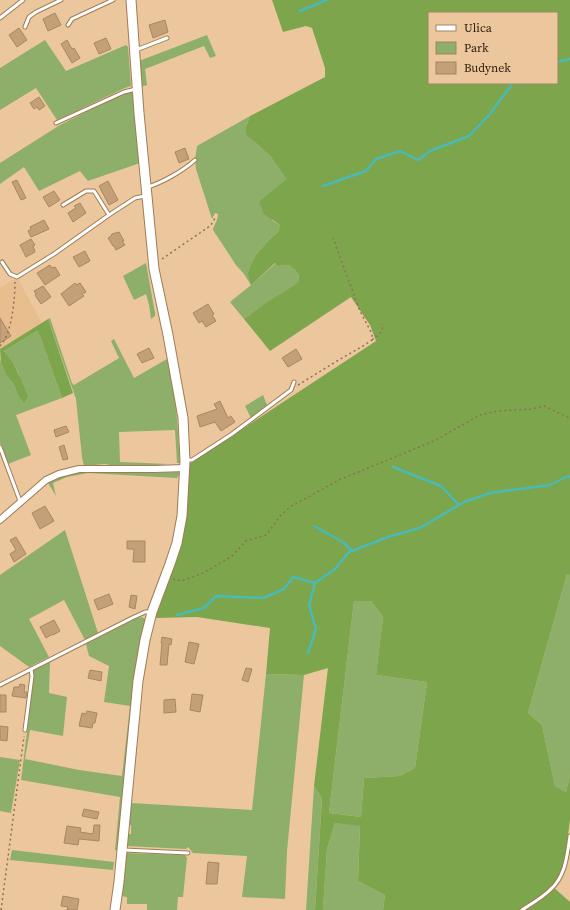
<svg xmlns="http://www.w3.org/2000/svg" width="570" height="910" font-family="'Source Serif 4',serif">
	<rect width="100%" height="100%" fill="#ecc79d"/>
	<!-- built -->
	<path fill="#e8be8e" d="M17,277L42,323L0,349V288Z"/>
	<!-- green -->
	<path fill="#8daf69" d="M207,35L216,56L210,58L204,46L145,69L147,85L141,87L139,61Z
		M45,40L66,71L126,45L128,47L131,86L125,88L57,120L36,88L0,110V68Z
		M130,92H134L140,163L88,181L80,171L39,191L24,167L0,184V163L60,125L114,98Z
		M250,116L246,127V135L257,144L271,157L288,179L259,201L273,221L280,225L278,232L268,241L255,256L249,274L253,283L276,263L278,266L289,265L295,270L299,275L298,282L296,285L265,303L244,319L230,302L251,285L244,274L236,265L219,239L213,230C214,225 218,220 218,214L215,213L212,219L196,169L195,160L197,146Z
		M146,263L155,313V316L151,319L149,305L146,294L134,300L123,276Z
		M50,318L72,383L74,385L119,358L111,341L114,339L134,378L167,359C176,392 178,429 180,463H177L175,430L119,432L120,462L168,464L148,466H115L105,464L84,466L82,457L76,399L48,319Z
		M37,331L40,336L62,398L16,415L31,455L8,464L0,443V358L1,363L6,375L13,383L17,393L19,375L13,362L4,351Z
		M263,395L267,405L251,418L245,406Z
		M103,471L141,473L178,472L180,473L177,478L88,473L67,477L53,483L56,496L48,483C68,473 80,472 103,471Z
		M65,530L98,633L85,640L64,600L29,619L49,657L29,667L0,646V575Z
		M567,574L570,575V775L566,792L555,786L542,725L528,713Z
		M354,601H371L383,617L376,675L427,682L415,768L399,776L364,778L361,817L329,813Z
		M142,617L145,619L146,621L119,851L115,850L120,797L21,780L27,732L34,670L50,662L49,693L67,697L63,736L30,730L25,759L79,770L122,776L130,706L104,702L109,666L89,656L86,644L137,618Z
		M266,674L304,675L287,851L285,899L242,897L247,856L193,853L188,847L186,849L126,846L127,834H131V825H128L131,803L252,810Z
		M0,757L20,760L11,813L0,811Z
		M314,786L322,798L315,910H306Z
		M335,823L360,825L358,881L385,895L383,910H323L327,849Z
		M12,850L114,862L113,870L10,860Z
		M125,853L185,855L187,858L183,897H178L177,910H147V904H127V897L121,896Z"/>
	<!-- forest -->
	<path fill="#7ca54c" fill-rule="evenodd" d="M272,0H570V575L567,574L528,713L542,725L555,786L566,792L570,775V819L566,851L564,865L560,874L552,886L570,902V910H383L385,895L358,881L360,826L335,823L327,849L323,910H315L322,798L314,786L328,668L304,675L266,674L270,628L197,617L155,618L167,586L183,534L189,464L376,341L370,325L351,297L270,351L244,319L265,303L295,285L298,282L299,275L295,270L289,265L278,266L275,263L251,285L248,273L255,256L268,241L278,232L280,225L264,214L259,201L287,179L271,157L257,144L246,135V127L250,116L325,77V68L312,28L306,26L283,32ZM429,13H557V83H429ZM354,601H371L383,617L376,675L427,682L415,768L399,776L364,778L361,817L329,813Z
		M48,319L73,393L62,398L40,336L37,331L4,351L13,362L28,396L24,403L17,393L13,383L6,375L1,363L0,349Z"/>
	<g fill="none" stroke-linecap="round" stroke-linejoin="round">
		<!-- stream -->
		<path stroke="#49bab4" stroke-width="2.5" d="M300,11L327,0
			M557,62L570,59
			M323,186L366,171L376,159L400,151L418,160L430,151L469,136L489,115L513,83
			M393,467L441,486L459,505
			M314,526L343,542L352,551
			M177,615L204,608L216,596L263,598L284,589L293,577L315,583L335,569L349,552L391,536L420,528L464,502L490,493L550,485L568,476L570,477
			M308,653L316,629L309,605L315,583"/>
	</g>
	<!-- building -->
	<path fill="#c4a078" stroke="#aa875f" d="M55,13L61,25L48,31L43,19Z
		M165,20L168,32L153,38L149,25Z
		M19,28L27,40L17,47L9,35Z
		M106,38L111,49L99,54L94,43Z
		M67,40L72,49L74,48L80,58L72,63L61,44Z
		M39,97L45,106L39,110L37,107L34,109L30,103Z
		M185,148L189,159L179,163L175,152Z
		M17,180L26,198L21,200L12,182Z
		M108,181L118,200L109,205L99,186Z
		M54,191L60,200L49,207L43,197Z
		M80,203L86,213L73,222L68,213L76,208L74,206Z
		M44,220L49,229L31,237L28,231L31,229L30,227Z
		M119,232L124,241H122L125,245L116,250L114,246H113L108,238L111,236L112,234Z
		M31,239L35,245L33,246L35,252L26,257L20,245Z
		M85,251L90,261L79,267L73,257Z
		M50,265L52,268L55,267L60,275L45,285L37,273Z
		M75,283L76,285L80,283L86,292L82,294L84,296L69,306L61,294Z
		M43,286L51,297L41,304L35,295L36,294L34,291Z
		M208,304L214,314L212,315L216,321L206,327L202,321L199,323L193,313Z
		M0,318L11,336L0,343Z
		M149,348L154,358L142,363L137,354Z
		M296,349L302,359L288,367L282,358Z
		M220,401L228,418L231,416L235,422L221,431L215,422L200,427L197,416L217,409L214,404Z
		M66,426L69,432L56,437L54,430Z
		M64,445L68,459L63,460L59,447Z
		M45,506L54,521L40,529L32,513Z
		M16,537L26,554L14,562L10,554L16,550L10,540Z
		M127,541H145V562H133L134,549H127Z
		M109,594L113,604L98,610L94,600Z
		M131,595L137,596L135,609L129,607Z
		M54,620L60,631L53,635V634L46,638L40,627Z
		M162,637L172,639L171,645L169,644L167,665H160L162,643H161Z
		M189,642L199,644L194,664L185,662Z
		M246,668L252,669L248,682L242,680Z
		M90,670L102,672L101,681L88,678Z
		M20,684L25,685L24,692H27L26,698L12,696L14,687H19Z
		M192,694L203,695L200,712L190,710Z
		M0,695H6V712H0Z
		M175,699L176,712L164,713V700Z
		M87,711L97,713L95,723H93L92,728L79,726L82,713L86,714Z
		M0,726L8,727L7,741L0,740Z
		M84,809L99,812L97,819L82,816Z
		M94,825H100L99,841L79,839L78,845L64,843L67,826L81,828L80,832L93,834Z
		M208,862L219,863L217,884H206Z
		M63,896L79,899L77,910H67L68,907L61,906Z"/>
	<g fill="none" stroke-linecap="round" stroke-linejoin="round">
		<!-- lane casing -->
		<g stroke="#9f7c55" stroke-width="5">
			<path id="lane" d="M0,18L23,0
				M68,25L72,19L113,0
				M25,27L29,17L36,12L61,0
				M136,50L167,38
				M56,123L124,92L136,89
				M148,187C163,182 183,171 195,160
				M63,205L86,191H94L109,215
				M2,262L10,274L17,277L54,254L109,215L135,198L145,196
				M0,447L20,501
				M187,460H192L232,434L291,390L294,382
				M0,685L132,618L145,612H151
				M25,730L32,676L31,669
				M124,850L188,853
				M522,910C531,904 542,898 550,890C566,876 567,855 570,836"/>
		</g>
		<!-- street casing -->
		<g stroke="#9f7c55" stroke-width="8">
			<path id="street" d="M0,520L46,480L59,474L79,469H154L185,468"/>
		</g>
		<!-- secondary casing -->
		<g stroke="#9f7c55" stroke-width="11">
			<path id="secondary" d="M115,910L119,882L138,681L145,640L152,612L170,564L177,543L182,516L185,461L183,418L168,335L154,269L139,113L131,0"/>
		</g>
		<!-- path -->
		<path stroke="#8c7255" stroke-width="1.5" stroke-dasharray="2 3" stroke-linecap="butt" d="M162,259L210,226L213,222L216,216
			M372,340C378,334 384,334 382,324
			M0,346C12,334 15,298 15,282
			M298,385L337,361L363,346L372,340V334L360,311L333,238
			M173,579L182,581L203,573L231,557L246,541L266,535L281,515L290,507L339,480L436,440L480,415L498,411L532,409L544,406L570,418
			M1,910L24,736"/>
		<!-- lane -->
		<use href="#lane" stroke="#fff" stroke-width="3"/>
		<!-- street -->
		<use href="#street" stroke="#fff" stroke-width="6"/>
		<!-- secondary -->
		<use href="#secondary" stroke="#fff" stroke-width="9"/>
	</g>
	<!-- legend -->
	<rect x="428" y="12" width="130" height="72" fill="#ecc79d" stroke="#a08565"/>
	<rect x="436" y="25" width="20" height="6" fill="#ffffff" stroke="#a08565"/>
	<text x="464" y="32" font-size="12" fill="#2f2110">Ulica</text>
	<rect x="436" y="42" width="20" height="12" fill="#8daf69" stroke="#a08565"/>
	<text x="464" y="52" font-size="12" fill="#2f2110">Park</text>
	<rect x="436" y="62" width="20" height="12" fill="#c4a078" stroke="#a08565"/>
	<text x="464" y="72" font-size="12" fill="#2f2110">Budynek</text>
</svg>
